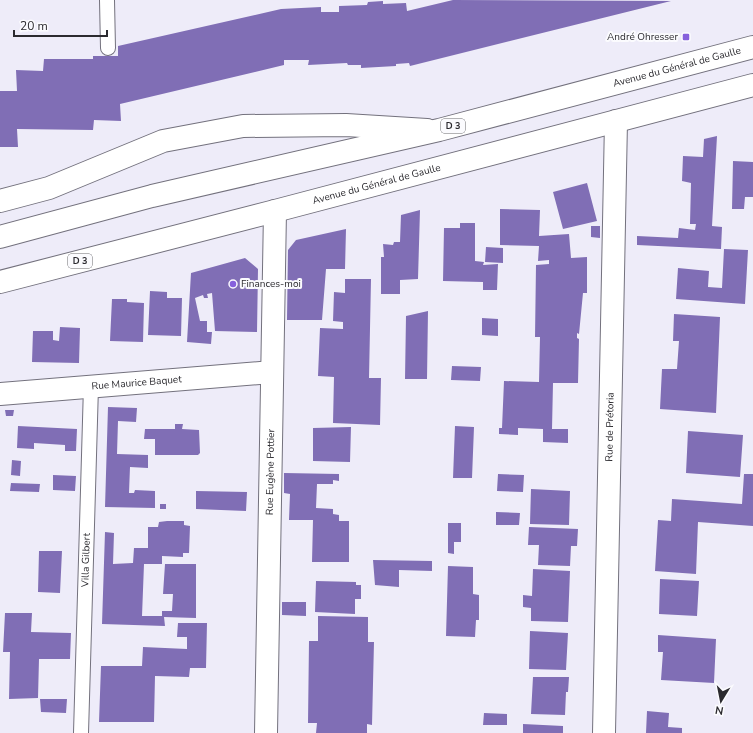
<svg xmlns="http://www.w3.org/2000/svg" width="753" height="733" font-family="'Nunito Sans',sans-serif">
	<rect width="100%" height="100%" fill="#eeecf9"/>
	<!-- building -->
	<path fill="#806eb5" d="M453,0L671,1L410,66L409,63L396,64V66L361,68V65H348L347,63L308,65L309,60H284V65L120,104L121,121L94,120L93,130L17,129L18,147H0V91H17L16,70L43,71L44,59H93V56H118V46L281,9L321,7V12H339V6L367,5L368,2L383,1V4L406,3L407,11Z
		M717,136L712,226L722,227L721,249L637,245V236L678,238L679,228L695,230L696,224H690L691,183L682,181L683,156L703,157L704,139Z
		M733,161L753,162V197H745L744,209H732Z
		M587,183L597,221L563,229L553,192Z
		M500,209L540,210L539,236L569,234L571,258L587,257V293H583L579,334L577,333V338L579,339L578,383H553L552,429H568V443L543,442V429L518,428V435L499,434V428H502L504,381L539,382L540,337H535L536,265L549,264V260L538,261L539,246L500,245Z
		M420,210L418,279L400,280V294H381V257H384L383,244L393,245L394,242H400L401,215Z
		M460,223H475V261L484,262L483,265L498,264L497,290H483V282L443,281L444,228H460Z
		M591,226H600V238L591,237Z
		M346,229L345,269H326L322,320H287L288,250L296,240Z
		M486,247L503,248V263L485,262Z
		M724,249L748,250L745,304L676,299L678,268L709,271L708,287L722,288Z
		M245,258L258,269L257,332L215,331L212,293L207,294L208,298H204L203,295L195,298L200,321H207V332H212L211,344L187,342L191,273Z
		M345,279H371L369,378H381L380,425L333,423L334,377L318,376L320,328L343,329V322L333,321L334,292L345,293Z
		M150,291L167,292V298H182L181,336L148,335Z
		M112,299H127V302L144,303L143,342L110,341Z
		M428,311L427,379H405L406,316Z
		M674,314L720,317L716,413L660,409L662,369H677L679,341H673Z
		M482,318L498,319V336L482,335Z
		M60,327L80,328L79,363L32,362L33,331H53V340L59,341Z
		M452,366L481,367L480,381L451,380Z
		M108,407L137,408L136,422L118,421L117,454L148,455V468L130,467L129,493H134L135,490L155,491V508L105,507Z
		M5,410H14L13,416H6Z
		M175,424H183L182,429L199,430L200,453L198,455H155V439H144L145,429H175Z
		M18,426L77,429L76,451H65V445L34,443V449L17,448Z
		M455,426L474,427L472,478H453Z
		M351,427L350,462L313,461V428Z
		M688,431L743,435L740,477L686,473Z
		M12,460L21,461L20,476L11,475Z
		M284,473L339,474V481L333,480V484H317L316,508L333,509V514L339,515V521H349V562H312L313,520H289L290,494L284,493Z
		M498,474L524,475L523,492L497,491Z
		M744,474H753V526L698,522L696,574L655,571L658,520L671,521L672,499L742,504Z
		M53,475L76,476L75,491L53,490Z
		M11,483L40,484L39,492L10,491Z
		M531,489L570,491L569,525L530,524Z
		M196,491L247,492L246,511L196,509Z
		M160,504H166V509H160Z
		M496,512L520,513L519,525H496Z
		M167,521H184V525L190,526L189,553H183V557L162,556V564H144L142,616H162V611H172L173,594H163L165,564H196V618L164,617L165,626L102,624L105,532L114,533L113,564L133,563L134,548H148V527H158L159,522Z
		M448,523H461V542H454V554L448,553Z
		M529,527L578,529L577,546H571L570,566L538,565L539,545H528Z
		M39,551H62L60,593L38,592Z
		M373,560L432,561V571L399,570V587L375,585Z
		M448,566L473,567V594L479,595V620H476L475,637L446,636Z
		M533,569L570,571L568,622L531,621V608L523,607V595L532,596Z
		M660,579L699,581L697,616L659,614Z
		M316,581L356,582V585H361V599H355V614L315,612Z
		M282,602H306V616L282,615Z
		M5,613H32L31,632L71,633L70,659H39L38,698L9,699L10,652H3Z
		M318,616L368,617V642H374L372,725L367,724V733H316L317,723H308L309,641H318Z
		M178,623H207L206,668H190L189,677L155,676L154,722H99L101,666H142L143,647L187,649V637H177Z
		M530,631L568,633L566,670L529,669Z
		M658,635L716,639L714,683L661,680L663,652H658Z
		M533,677H569L568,692H566L565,715L531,714Z
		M40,699H67L66,713L41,712Z
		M647,711L669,713L668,727L682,728V733H646Z
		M484,713L507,714V725H483Z
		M523,724L563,726V733H523Z"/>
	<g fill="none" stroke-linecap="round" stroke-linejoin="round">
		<!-- service casing -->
		<g stroke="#73717d" stroke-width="16">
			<g id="service">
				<path d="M107,0L108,48"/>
				<path id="s1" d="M81,733L91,386"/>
			</g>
		</g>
		<!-- minor casing -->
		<g stroke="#73717d" stroke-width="24">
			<g id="minor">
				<path d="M0,201L49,188L163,141L243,126L346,125L427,130"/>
				<path id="s2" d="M0,394L272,372"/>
				<path id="s3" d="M266,733L275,211"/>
				<path id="s4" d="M604,733L616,121"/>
			</g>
		</g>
		<!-- primary casing -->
		<g stroke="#73717d" stroke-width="24">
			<g id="primary">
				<path id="s5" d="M0,237L152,196L439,130L753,47"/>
				<path id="s6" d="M0,282L275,211L753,85"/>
			</g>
		</g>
		<!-- service -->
		<use href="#service" stroke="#fff" stroke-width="14"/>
		<!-- minor -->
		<use href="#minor" stroke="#fff" stroke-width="22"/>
		<!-- primary -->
		<use href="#primary" stroke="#fff" stroke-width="22"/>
	</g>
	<!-- markers -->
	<g fill="#8661dc" stroke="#fbfbfe" stroke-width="1.5">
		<rect x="682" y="33" width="8" height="8" rx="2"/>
		<circle cx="233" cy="284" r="4"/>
	</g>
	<g text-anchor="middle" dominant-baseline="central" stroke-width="4" stroke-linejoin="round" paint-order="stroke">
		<!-- shield labels -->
		<g fill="#fbfbfe" stroke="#69696d" stroke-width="1">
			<rect x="441" y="119" width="24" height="14" rx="3"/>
			<rect x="68" y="254" width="24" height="14" rx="3"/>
		</g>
		<g font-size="9" font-weight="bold" fill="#2b2a2f">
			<text x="453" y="126">D 3</text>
			<text x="80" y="261">D 3</text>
		</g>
		<!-- poi labels -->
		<g font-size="10" fill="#2b2a2f" stroke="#fbfbfe" text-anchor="end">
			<text x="678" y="37">André Ohresser</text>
			<text x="241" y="284" text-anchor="start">Finances-moi</text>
		</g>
		<!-- street labels -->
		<g font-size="10" fill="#2b2a2f" stroke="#fbfbfe">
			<text stroke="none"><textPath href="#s5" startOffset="698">Avenue du Général de Gaulle</textPath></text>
			<text stroke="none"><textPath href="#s6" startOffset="389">Avenue du Général de Gaulle</textPath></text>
			<text stroke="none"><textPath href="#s2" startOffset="137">Rue Maurice Baquet</textPath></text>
			<text stroke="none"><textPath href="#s4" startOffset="306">Rue de Prétoria</textPath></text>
			<text stroke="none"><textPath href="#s3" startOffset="261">Rue Eugène Pottier</textPath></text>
			<text stroke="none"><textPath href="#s1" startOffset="173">Villa Gilbert</textPath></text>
		</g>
	</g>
	<!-- north arrow -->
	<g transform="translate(721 701) rotate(190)" stroke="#fbfbfe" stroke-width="3" paint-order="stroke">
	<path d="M0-3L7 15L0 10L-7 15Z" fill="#2b2a2f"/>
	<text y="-6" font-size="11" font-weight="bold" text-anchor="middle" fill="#2b2a2f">N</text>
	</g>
	<!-- scale -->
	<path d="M14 30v6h93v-6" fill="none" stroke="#2b2a2f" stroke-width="2"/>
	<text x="20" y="30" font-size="12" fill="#2b2a2f" stroke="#fbfbfe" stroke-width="3" paint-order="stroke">20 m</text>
</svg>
